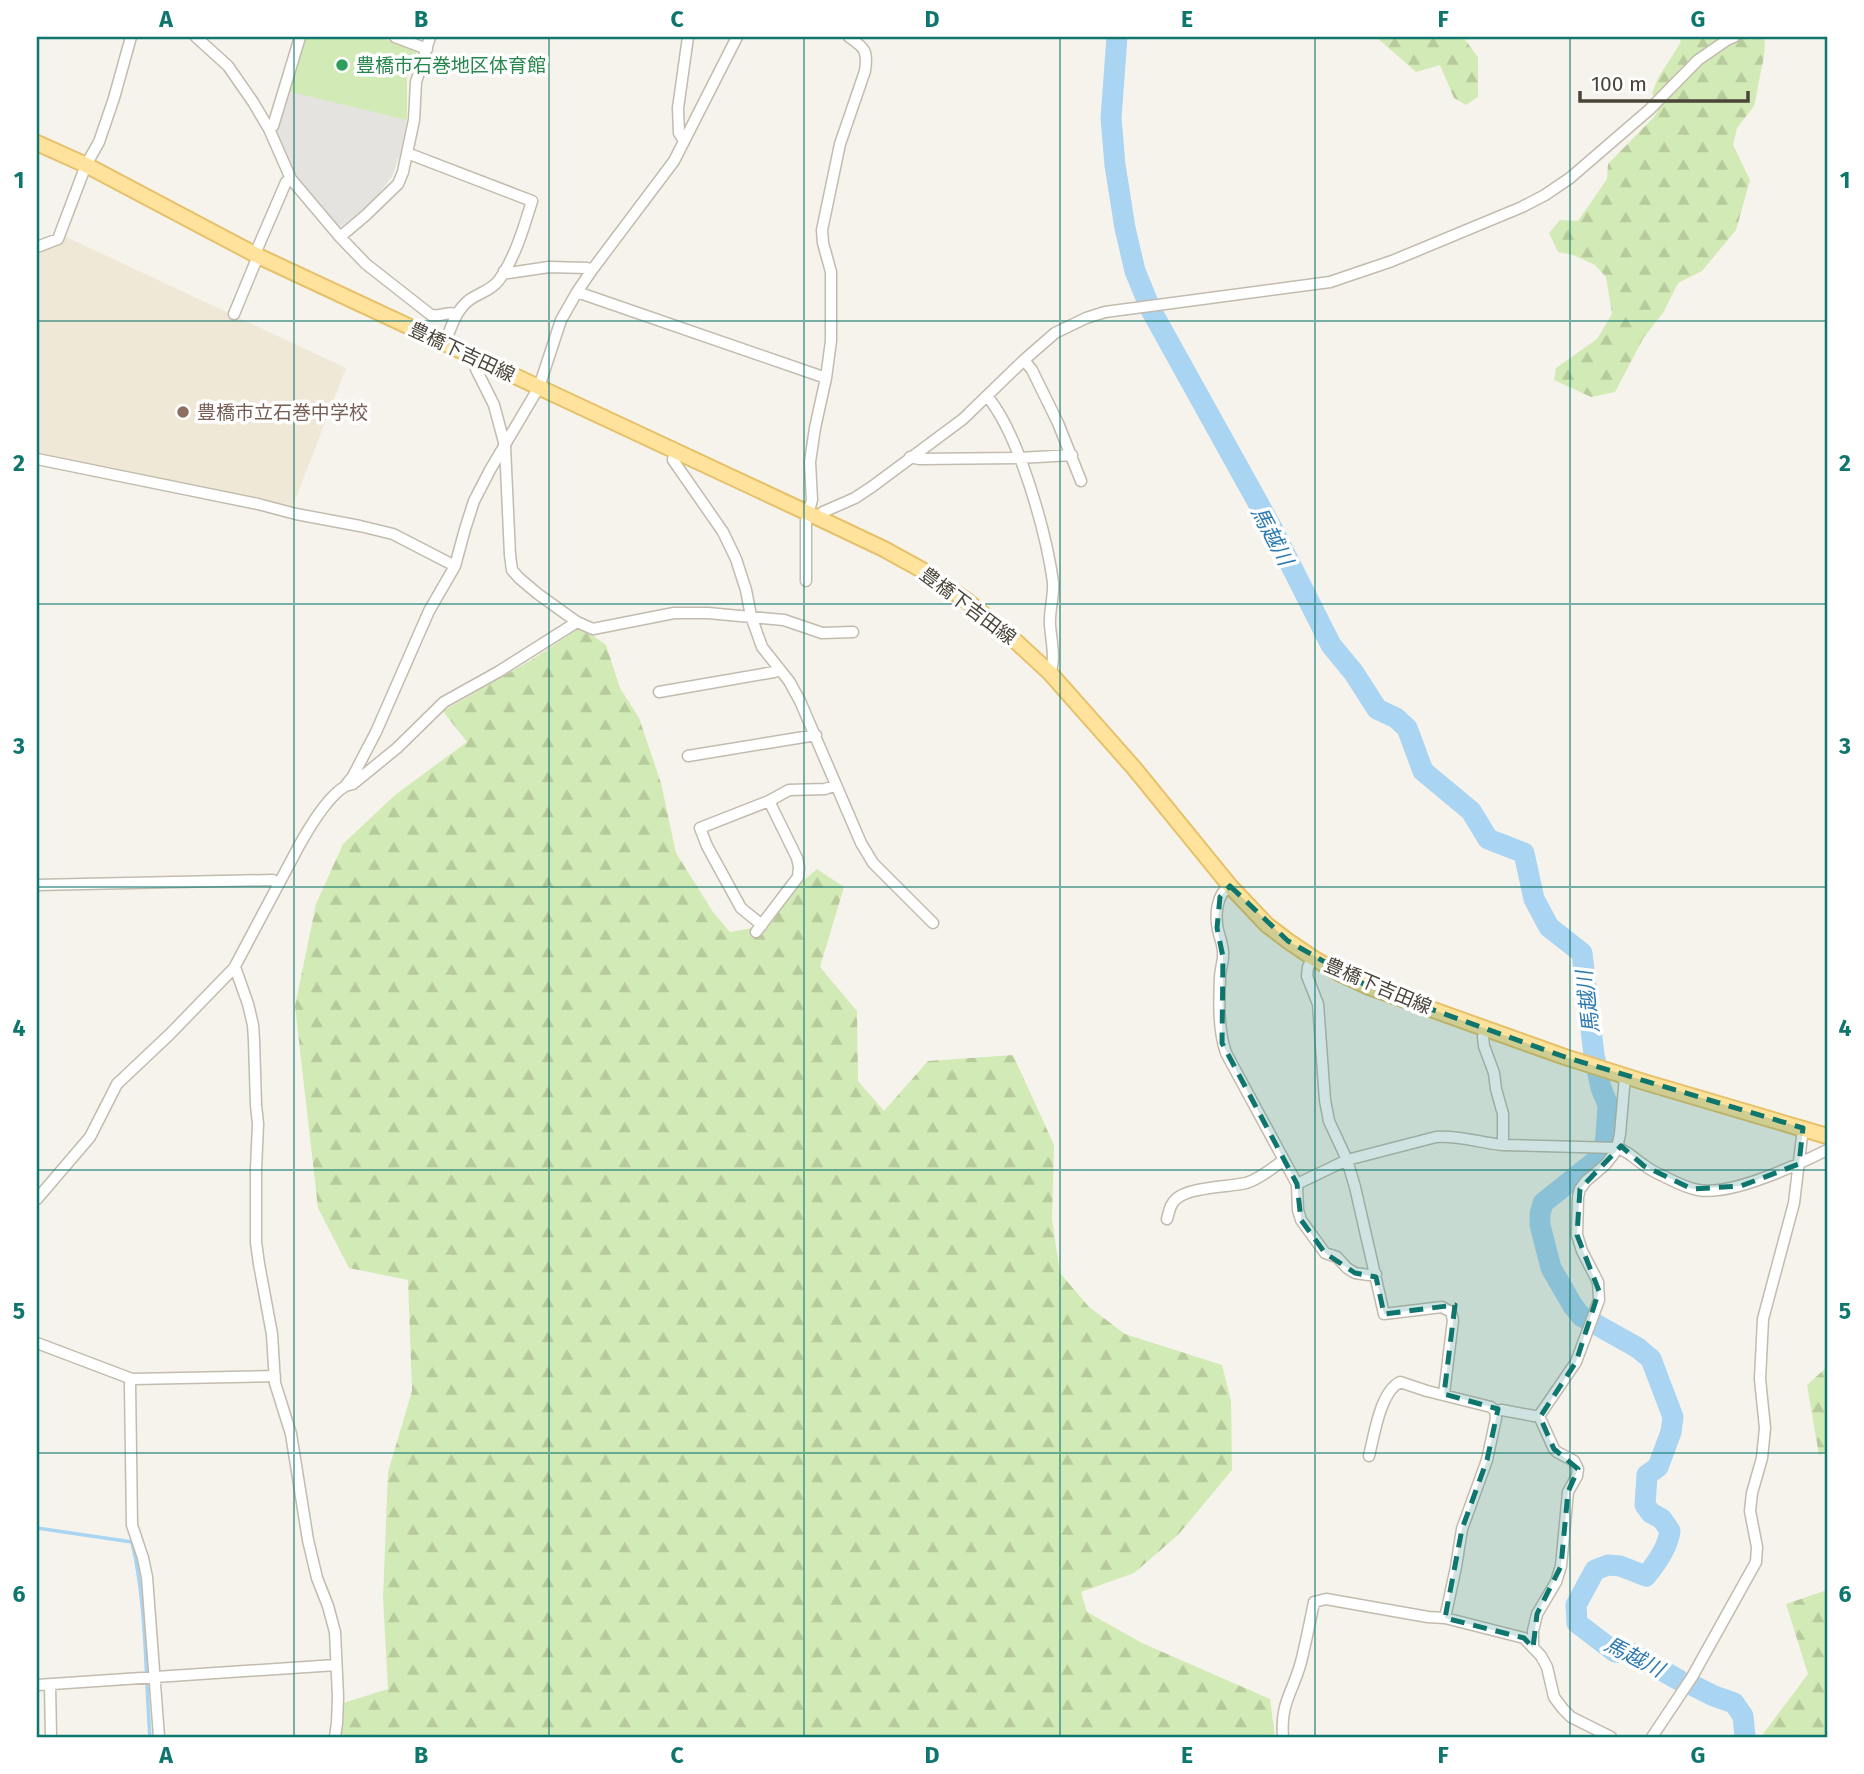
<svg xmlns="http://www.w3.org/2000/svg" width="1864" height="1774" font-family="'Fira Sans','Noto Sans JP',sans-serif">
	<defs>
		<pattern id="forest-firs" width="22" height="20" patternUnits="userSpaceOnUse" patternTransform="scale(1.75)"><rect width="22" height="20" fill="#d2eab5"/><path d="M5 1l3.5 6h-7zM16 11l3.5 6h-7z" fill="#b6ca9c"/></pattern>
	</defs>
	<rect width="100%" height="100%" fill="#f6f3ec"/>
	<!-- education -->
	<path fill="#efe8d6" d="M64,236L346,368L292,508L37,455V253L60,244Z"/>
	<!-- forest -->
	<path fill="url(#forest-firs)" d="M1376,37H1463L1478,57V97L1466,105L1454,98L1440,65L1416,72Z
		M1678,37H1749L1750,40L1760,37L1765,41L1764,56L1754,106L1737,128L1733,145L1750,180L1736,230L1702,271L1678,283L1663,313L1644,337L1615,392L1591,397L1554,380L1556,368L1597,339L1612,314L1606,277L1595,265L1573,255L1558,252L1549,233L1560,220L1578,221L1607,179L1608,164L1654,117L1660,107L1652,93L1658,78L1681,42Z
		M581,627L606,645L620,688L639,718L661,783L676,853L713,912L730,932L763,926L781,900L817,869L844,887L820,967L857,1011L858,1081L884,1111L928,1061L1013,1055L1054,1145L1052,1220L1060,1273L1089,1307L1125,1334L1222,1365L1231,1401L1232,1470L1178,1535L1134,1573L1081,1592L1087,1612L1142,1643L1270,1699L1275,1737H339L343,1703L388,1689L383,1598L388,1472L412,1391L408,1280L349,1268L318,1208L295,1006L316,904L343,844L395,795L467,742L443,711L533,659Z
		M1827,1367V1451L1819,1455L1807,1385Z
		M1827,1590V1737H1766L1763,1734L1808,1674L1786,1604Z"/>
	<!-- garden -->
	<path fill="#d2eab5" d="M304,37H380L417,52L407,78V120L400,154L392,176L373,201L274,131Z"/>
	<!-- parking -->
	<path fill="#e5e3e0" d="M287,91L407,120L400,154L392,176L373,201L337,230L292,175L274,131Z"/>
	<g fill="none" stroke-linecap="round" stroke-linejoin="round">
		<!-- stream -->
		<path stroke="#a9d4f2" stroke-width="3.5" d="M37,1528L132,1542C147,1606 145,1672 150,1737"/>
		<!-- river -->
		<path stroke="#a9d4f2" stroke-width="21" d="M1117,37L1111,118L1115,165L1125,228L1135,271L1151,310L1272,528L1331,645L1354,673L1377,709L1396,718L1407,728L1423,771L1471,811L1488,839L1524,853L1534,899L1549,927L1582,953L1594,1055L1601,1088L1608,1105L1606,1135L1603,1155L1543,1203L1540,1214V1225L1551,1268L1573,1306L1581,1316L1638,1348L1651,1359L1673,1417L1671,1432L1658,1467L1647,1475L1645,1505L1651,1513L1662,1519L1670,1531C1668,1547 1656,1564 1646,1576L1620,1566L1608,1565L1595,1570L1576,1605L1577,1623L1615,1652L1631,1653L1679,1680
			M1692,1685L1714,1696L1734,1703L1743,1716L1745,1737"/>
		<!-- street casing -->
		<g stroke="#c2bbae" stroke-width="13">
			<path id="street" d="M196,37L228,66L253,102L269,129L291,179L340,237L366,264L431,315C440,317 447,311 456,314
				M395,37L427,49
				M269,129L273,126L300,37
				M684,141L679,133L678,108L688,37
				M407,153L532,201C524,227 515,258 499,280C491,291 478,293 468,301C455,312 451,328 445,343
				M340,237L366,215L398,184L403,172L414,120L416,82L430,37
				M37,247L58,239L86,165L99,142L114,98L131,37
				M255,254L286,182L291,179
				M504,271L508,273L549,267L587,268L592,270
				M577,292L826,378
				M234,314L258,256
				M477,359L476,369L494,405L505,446L510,555L512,570L519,578L538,594L577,622L593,629L674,613H708L784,620L822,633L853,632
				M1024,360L1032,370L1058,423L1081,481
				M987,396C1019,434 1046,532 1053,582C1054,597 1049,611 1050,625C1051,640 1056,659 1050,673
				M675,450L673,460L723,532L736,559L746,590L751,616L762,647L789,681L800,701L861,843L873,863L933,923
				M910,457L919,459L1019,458L1072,455
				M37,459L258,504L296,514L360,526L393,534L455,566
				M819,518L823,512L855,498L873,486L963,419L1024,360L1055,333L1086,318L1105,312L1330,282L1392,261L1522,207L1545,195L1570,178L1650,109L1698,60L1727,40L1734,37
				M806,581V521L812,500L810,462L815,428L826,378L831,341V272L823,243L822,230L840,144L865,71C868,51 865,48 849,37
				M659,692L774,672L779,668
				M688,756L816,735
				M346,785L353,776L376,732L429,611L455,566L465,529L474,501L490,470L539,387L561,320L577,292L592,270L674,161L737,37
				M37,885L273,880L277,884
				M1230,886C1216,894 1215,916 1218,930C1220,939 1224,947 1223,956C1223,963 1220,970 1220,978C1219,1002 1218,1029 1226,1053L1297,1184L1298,1210L1301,1220L1325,1253L1337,1257L1347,1268L1355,1273L1369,1275L1376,1274
				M762,925L741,908L707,846L700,828L769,801L789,790L825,789L836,785
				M756,932L798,877L799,867L797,858L769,801
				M1313,958L1308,967L1307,976L1318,1004L1325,1100L1329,1121L1347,1160L1355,1187L1384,1314L1442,1307L1451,1312L1453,1320L1444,1394
				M234,968L236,970L248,1004L253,1025L254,1040L256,1105L258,1124L256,1169V1242L259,1264L272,1334L275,1383L291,1434L308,1540L317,1578L328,1606L335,1632L338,1697L337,1723L335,1737
				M1486,1029L1483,1037L1484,1046L1494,1073L1496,1089L1503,1114V1145
				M1297,1184L1347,1160L1436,1137C1459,1135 1480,1143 1503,1145L1617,1148C1630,1152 1633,1158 1644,1165C1649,1169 1656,1173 1663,1176C1673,1181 1686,1188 1698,1190C1731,1196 1797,1165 1827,1150
				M37,1199L90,1137L117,1084L170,1034L234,968L300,844C309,828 334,785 353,784L397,748L444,702L498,672L577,622
				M1167,1219C1169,1212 1170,1204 1176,1199C1189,1187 1228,1187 1246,1183C1260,1179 1272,1168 1284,1160
				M37,1343L132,1379L275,1376
				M132,1379L130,1384L132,1525L143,1558L147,1577L159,1737
				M1495,1411L1496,1418L1487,1460L1462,1529L1456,1567L1445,1618L1524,1638L1541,1656L1547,1667L1554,1697L1563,1709L1571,1717L1611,1737
				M1369,1456C1374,1436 1380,1392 1400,1382L1427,1391L1491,1407L1495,1411L1502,1410L1534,1416H1539L1576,1362L1599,1300L1598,1282L1582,1251L1577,1235L1578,1197L1580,1189L1586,1181L1605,1165L1613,1155L1617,1148L1620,1134L1625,1076
				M1533,1648V1631L1537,1614L1556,1582L1561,1566L1568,1492L1577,1476L1578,1469L1574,1461L1557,1452L1554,1449L1539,1416
				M37,1685L336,1665
				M50,1685L51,1737
				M1283,1737C1280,1703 1293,1692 1301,1662C1306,1642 1310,1622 1314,1602L1326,1599L1428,1617L1445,1618
				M1652,1737L1692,1677L1756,1562L1757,1547L1750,1511L1752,1493L1762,1458L1765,1428L1760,1379L1763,1319L1794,1203L1803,1128"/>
		</g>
		<!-- primary casing -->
		<g stroke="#e6c16a" stroke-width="18">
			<path id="primary" d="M37,143L86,165L258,256L808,513L884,549L922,570L967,601L1010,636L1050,673L1134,768L1230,886L1267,925L1288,941L1313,958L1339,973L1369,987L1565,1057L1644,1082L1827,1136"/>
		</g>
		<!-- street -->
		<use href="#street" stroke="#fff" stroke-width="10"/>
		<!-- primary -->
		<use href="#primary" stroke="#ffe39c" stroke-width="14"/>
	</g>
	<!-- marked area -->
	<path fill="#0f766e" fill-opacity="0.2" stroke="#0f766e" stroke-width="5" stroke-dasharray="14 9" stroke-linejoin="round" d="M1230,886L1288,941L1369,987L1565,1057L1803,1128L1799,1164L1741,1186L1692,1189L1644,1166L1621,1146L1580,1189L1577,1235L1599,1291L1576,1362L1540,1417L1554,1449L1578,1469L1568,1492L1561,1566L1537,1614L1533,1648L1524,1638L1445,1618L1462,1529L1487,1460L1498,1409L1444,1394L1455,1305L1384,1314L1376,1277L1355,1273L1325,1253L1301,1220L1297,1184L1222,1043L1223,957L1217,928L1220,897Z"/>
	<!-- grid -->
	<path fill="none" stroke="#0f766e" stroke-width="2" stroke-opacity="0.55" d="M294,37V1737M549,37V1737M804,37V1737M1060,37V1737M1315,37V1737M1570,37V1737M37,321H1827M37,604H1827M37,887H1827M37,1170H1827M37,1453H1827"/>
	<!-- markers -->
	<circle fill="#2e9e5b" stroke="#fff" stroke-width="2.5" cx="342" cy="65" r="7"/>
	<circle fill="#8d6e63" stroke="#fff" stroke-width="2.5" cx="183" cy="412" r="7"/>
	<g text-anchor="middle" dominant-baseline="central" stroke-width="7" stroke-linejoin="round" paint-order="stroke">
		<!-- leisure labels -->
		<g font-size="19" fill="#27864d" stroke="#fff" text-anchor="start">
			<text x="356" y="65">豊橋市石巻地区体育館</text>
		</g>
		<!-- street labels -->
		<g font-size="19" fill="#4b4439" stroke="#fff">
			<text transform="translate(462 352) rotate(25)">豊橋下吉田線</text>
			<text transform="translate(968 606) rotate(37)">豊橋下吉田線</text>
			<text transform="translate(1378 986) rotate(23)">豊橋下吉田線</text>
		</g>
		<!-- education labels -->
		<g font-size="19" fill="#785e54" stroke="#fff" text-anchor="start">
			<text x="197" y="412">豊橋市立石巻中学校</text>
		</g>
		<!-- water labels -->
		<g font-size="21" font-style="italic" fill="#2e7ab2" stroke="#fff">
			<text transform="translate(1272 536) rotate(62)">馬越川</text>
			<text transform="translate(1588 1002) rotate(-97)">馬越川</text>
			<text transform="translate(1634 1657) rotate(27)">馬越川</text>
		</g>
	</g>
	<!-- border -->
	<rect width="1864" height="1774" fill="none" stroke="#ffffff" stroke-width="77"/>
	<!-- scale -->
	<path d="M1580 91v10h168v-10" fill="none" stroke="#4b4439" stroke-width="3.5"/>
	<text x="1591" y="91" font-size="21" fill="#4b4439" stroke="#ffffff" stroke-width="5" paint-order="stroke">100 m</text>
	<rect x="38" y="38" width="1788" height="1698" fill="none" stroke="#0f766e" stroke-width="2.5"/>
	<g font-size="23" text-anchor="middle" font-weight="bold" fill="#0f766e">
		<text x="166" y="27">A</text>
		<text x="421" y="27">B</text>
		<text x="677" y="27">C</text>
		<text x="932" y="27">D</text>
		<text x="1187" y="27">E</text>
		<text x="1443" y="27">F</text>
		<text x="1698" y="27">G</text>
		<text x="19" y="188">1</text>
		<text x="1845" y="188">1</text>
		<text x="19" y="471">2</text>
		<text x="1845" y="471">2</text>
		<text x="19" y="754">3</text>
		<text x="1845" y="754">3</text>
		<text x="19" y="1036">4</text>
		<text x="1845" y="1036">4</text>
		<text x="19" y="1319">5</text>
		<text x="1845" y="1319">5</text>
		<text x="19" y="1602">6</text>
		<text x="1845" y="1602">6</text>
		<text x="166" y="1763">A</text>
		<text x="421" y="1763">B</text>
		<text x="677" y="1763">C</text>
		<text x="932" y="1763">D</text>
		<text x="1187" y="1763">E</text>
		<text x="1443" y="1763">F</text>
		<text x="1698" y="1763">G</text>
	</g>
</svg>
